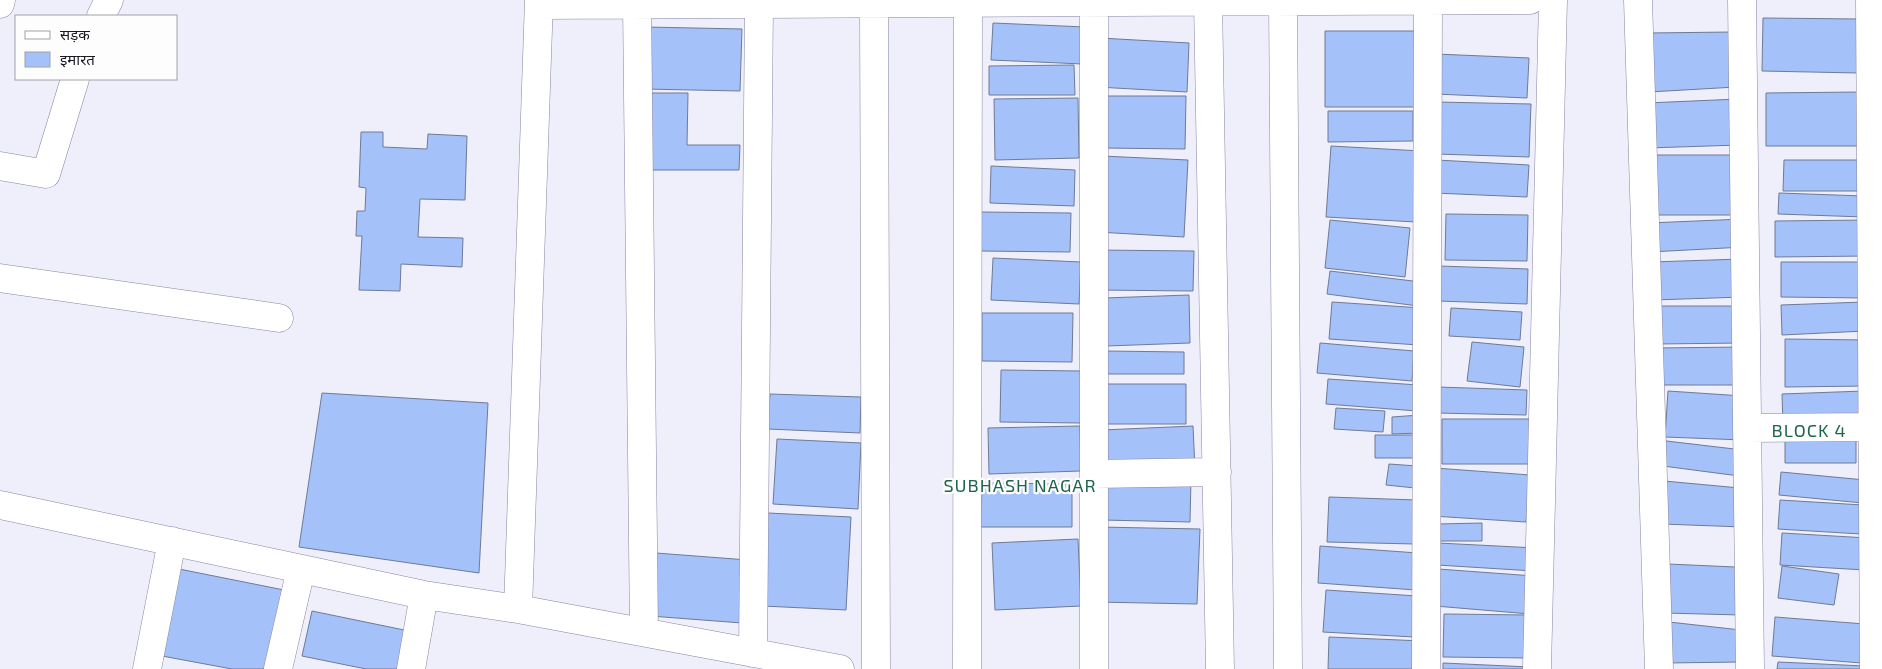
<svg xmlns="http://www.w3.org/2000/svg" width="1882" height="669" font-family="'Exo 2','Noto Sans Devanagari',sans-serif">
	<rect width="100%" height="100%" fill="#efeefb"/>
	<!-- building -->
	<path fill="#a5c1fa" stroke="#6e7b95" d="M1763,18L1859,19L1858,73L1762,71Z
		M993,23L1085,27L1083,64L991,60Z
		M646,27L742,29L740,91L645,89Z
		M1325,31H1416L1415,107H1325Z
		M1733,32L1736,87L1649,92L1647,33Z
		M1100,38L1189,43L1187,92L1097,87Z
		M1436,54L1529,58L1527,98L1435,94Z
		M1074,65L1075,95H989V66Z
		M1859,92V146H1766V93Z
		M646,93H688L687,145H740L739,170H646Z
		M1105,96H1186L1185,149L1104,148Z
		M1078,98L1079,158L995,160L994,99Z
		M1739,99L1740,145L1647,148L1646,103Z
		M1437,102L1531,104L1529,157L1436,154Z
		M1328,111H1413V141L1328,142Z
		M361,132H383V147L427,149L428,134L467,136L465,200L420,199L418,237L463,238L462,267L401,264L400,291L359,290L362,236H356L357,211H365L366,188L359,187Z
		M1331,146L1421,151L1416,222L1326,217Z
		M1648,155H1740L1741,215H1648Z
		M1102,156L1188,160L1184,237L1097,232Z
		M1436,160L1529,165L1527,197L1434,193Z
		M1784,160H1865L1864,191H1783Z
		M991,166L1075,170L1074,206L990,203Z
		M1779,193L1864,196V217L1778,214Z
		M981,212L1071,213L1070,252L980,251Z
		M1446,214L1528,215L1527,261L1445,260Z
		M1743,219L1744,247L1650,252L1649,223Z
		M1330,220L1410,228L1405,277L1325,268Z
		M1867,220L1868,256L1775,257V221Z
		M1098,250L1194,251L1193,291L1097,290Z
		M993,258L1081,262L1079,304L991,300Z
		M1741,259L1743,297L1653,300L1652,262Z
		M1781,262H1865V298L1781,297Z
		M1439,266L1528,269L1527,304L1438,301Z
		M1330,271L1421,282L1418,306L1327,294Z
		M1189,295L1190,343L1106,346L1104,298Z
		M1332,302L1422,308L1419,345L1329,339Z
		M1864,302L1865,331L1782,335L1781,305Z
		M1657,306H1743V343L1657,344Z
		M1451,308L1522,312L1520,340L1449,336Z
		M982,313H1073L1072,362L982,361Z
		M1785,339L1867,340V386L1785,387Z
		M1472,342L1524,347L1520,387L1467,381Z
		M1320,343L1414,351L1412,381L1317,373Z
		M1742,347L1743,385H1656V348Z
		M1106,351L1184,352V374H1105Z
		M1001,370L1082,371L1081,423L1000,422Z
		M1328,379L1419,385L1417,411L1326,404Z
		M1104,384H1186V424H1104Z
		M1438,387L1527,390L1526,415L1437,413Z
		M1668,391L1743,396V440L1665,437Z
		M1864,391L1865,422L1783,426L1782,394Z
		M322,393L488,403L479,573L299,547Z
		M770,394L861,397L860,433L768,429Z
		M1336,408L1385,411L1383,432L1334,429Z
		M1420,415L1421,433L1392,434V417Z
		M1442,419H1534L1533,464H1442Z
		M1080,426L1081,471L989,474L988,428Z
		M1193,426L1195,469L1103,473L1102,430Z
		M1856,430V463H1785V432Z
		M1375,435H1423V458H1375Z
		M777,439L861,443L858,509L773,504Z
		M1658,440L1743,450L1747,477L1655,465Z
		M1389,464L1417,466L1415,488L1386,485Z
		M1435,468L1530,475L1526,522L1432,516Z
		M1781,472L1865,480L1863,503L1779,495Z
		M1103,478L1191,480L1190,522L1102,520Z
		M1664,481L1740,488L1743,527L1662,524Z
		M982,483L1072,484V527H981Z
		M1329,497L1417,500L1415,544L1327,542Z
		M1780,500L1863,505L1861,534L1778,529Z
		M768,513L851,517L846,610L763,606Z
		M1482,523V541H1439V524Z
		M1098,527L1200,529L1197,604L1095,602Z
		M1782,533L1868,538L1865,570L1780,565Z
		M1078,539L1081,606L995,610L992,543Z
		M1438,543L1536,548L1534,571L1437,565Z
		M1320,546L1418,553L1416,590L1318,583Z
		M656,553L748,560L742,623L650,616Z
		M1668,564L1735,567L1740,615L1665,613Z
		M1782,566L1839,574L1834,605L1778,598Z
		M179,569L284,590L269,669H232L162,656Z
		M1438,569L1534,576L1530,614L1435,606Z
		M1326,590L1417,596L1414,637L1323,632Z
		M312,611L409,631L401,669H366L302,656Z
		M1444,614L1528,615L1527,658L1443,657Z
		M1775,617L1865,624L1862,663L1772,656Z
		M1669,622L1741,630V662L1666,663Z
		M1329,637L1423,641L1422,669H1328Z
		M1778,662L1865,666V669H1777Z
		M1443,663L1530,667V669H1443Z"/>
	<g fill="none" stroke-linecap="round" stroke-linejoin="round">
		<!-- minor casing -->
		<g stroke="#8885a2" stroke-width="29">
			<path id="minor" d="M1283,0L1288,669
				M1638,0L1659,669
				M1742,0L1750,669
				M1870,0L1874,669
				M1208,1L1220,669
				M1094,2V669
				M874,3L876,669
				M0,4L1,0
				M637,4L644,632
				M539,5L1530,0
				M101,16L109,0
				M0,166L46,174L75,79
				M0,278L279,318
				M1747,428L1873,427
				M1094,474L1217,472
				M0,505L424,595L518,609L840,669
				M518,609L539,0
				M753,653L759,4
				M147,669L172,541
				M278,669L301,569
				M411,669L424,595
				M967,669L968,3
				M1426,669L1428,0
				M1537,669L1553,0"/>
		</g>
		<!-- minor -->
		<use href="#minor" stroke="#fff" stroke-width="28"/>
	</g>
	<g text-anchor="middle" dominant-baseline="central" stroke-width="4.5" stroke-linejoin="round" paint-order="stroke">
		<!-- neighbourhood labels -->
		<g font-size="18" letter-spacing="1" fill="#1f654c" stroke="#fdfdfd">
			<text x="1809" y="430">BLOCK 4</text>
			<text x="1020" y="485">SUBHASH NAGAR</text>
		</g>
	</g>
	<!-- legend -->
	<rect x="15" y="15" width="162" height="65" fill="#fdfdfd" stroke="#a2a1a5"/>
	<rect x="25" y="31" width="25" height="8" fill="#ffffff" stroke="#a2a1a5"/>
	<text x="60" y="40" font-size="15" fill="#191822">सड़क</text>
	<rect x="25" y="52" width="25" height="15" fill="#a5c1fa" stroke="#a2a1a5"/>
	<text x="60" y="65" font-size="15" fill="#191822">इमारत</text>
</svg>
